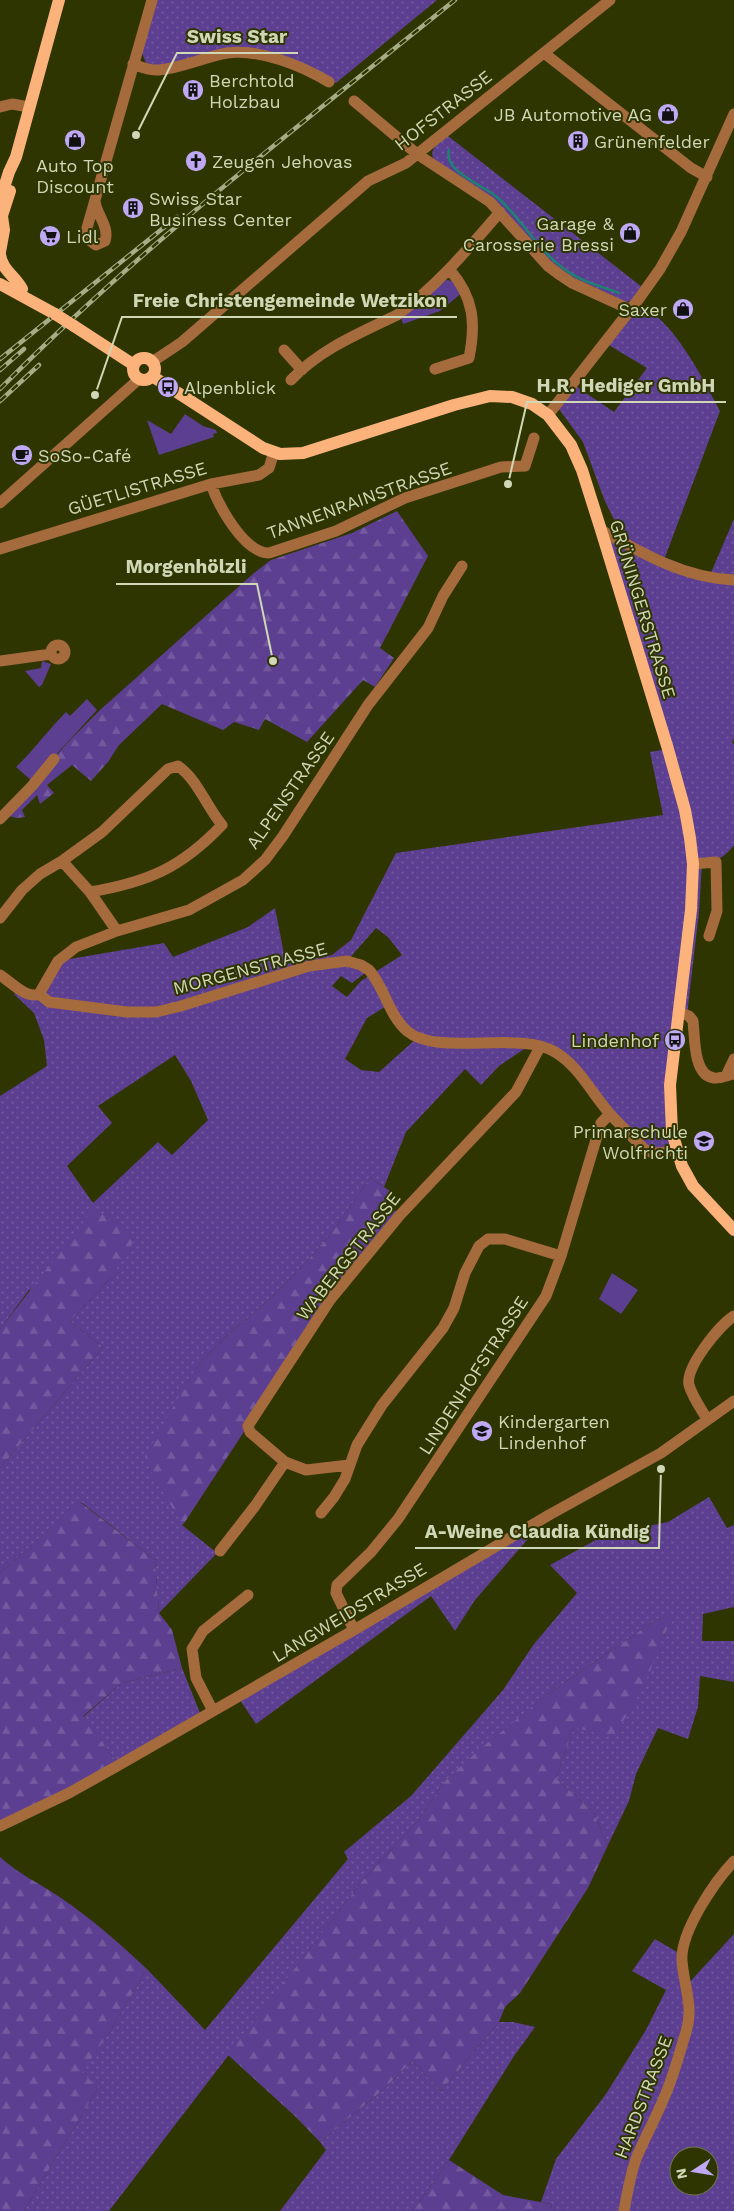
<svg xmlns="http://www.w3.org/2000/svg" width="734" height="2211" font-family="'Work Sans',sans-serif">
	<defs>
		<pattern id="grass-dots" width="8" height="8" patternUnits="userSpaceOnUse" patternTransform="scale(1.25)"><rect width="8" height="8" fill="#5d3f92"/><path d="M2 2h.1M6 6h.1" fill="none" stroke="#735a9f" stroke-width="1.8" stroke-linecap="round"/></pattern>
		<pattern id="forest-firs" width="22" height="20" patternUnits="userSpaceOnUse" patternTransform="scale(1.25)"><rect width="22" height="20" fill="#5d3f92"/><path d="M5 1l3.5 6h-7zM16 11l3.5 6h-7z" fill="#735a9f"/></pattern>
	</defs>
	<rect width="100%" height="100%" fill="#2e3501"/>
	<!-- grass -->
	<path fill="url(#grass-dots)" fill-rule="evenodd" d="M156,0H437L336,83L261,52L161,67L146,63L142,53Z
		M448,136L642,287L631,301L625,302L557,270L498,205L434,160C428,148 439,143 448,136Z
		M637,308C668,308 707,386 720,411L664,560L623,538L604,499L583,442L559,409L574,385L614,412L647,368L607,344Z
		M734,519V738L732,743L734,744V845C725,857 717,861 702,864L699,912L687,1015L679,1012L669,1094L676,1149L650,1153L556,1052L530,1045L499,1066L481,1085L465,1069L406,1132L384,1187L370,1178L333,1231L302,1267L271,1298L226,1336L195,1369L182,1525L217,1553L159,1613L155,1560L81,1502L0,1573V1468L103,1347L70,1321L111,1278L29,1290L0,1329V1096L47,1066L44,1040L34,1013L14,994L21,989L34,996L58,961L164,943L173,957L248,927L275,908L286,964L332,955L351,940L396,853L663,815L650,752L667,749L601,530L620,540L710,575ZM376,928L388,937L402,955L361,981L347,997L332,986L341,976L352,983L369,970L347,961ZM388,1005L417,1038L379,1072L361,1070L345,1059L367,1018ZM175,1055L191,1081L208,1120L172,1155L158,1142L93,1203L67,1166L112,1123L98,1106Z
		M709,1497L727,1528L734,1525V1607L703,1614L702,1641H734V1682L700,1676L698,1707L688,1739L658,1728L636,1774L629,1801L608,1845L594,1813L556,1778L574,1727L664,1635L675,1615L661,1618L650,1624L548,1694L445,1781L417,1822L363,1880L109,2211H27L25,2209L98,2088L81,2072L109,2033L147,1969L205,2030L348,1859L344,1852L411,1796L503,1690L534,1644L577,1593L550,1565L605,1535L668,1522Z
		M549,1515L475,1600L455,1631L431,1596L256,1724L238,1697Z
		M182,1668L202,1718L119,1765L83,1717L122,1683Z
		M734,1934V2211H552L551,2204L541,2202L556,2159L606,2094L646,2030L666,1990L632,1971L655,1939L682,1955L686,1986ZM679,2156H709V2186H679Z
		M499,2022H513L535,2027L514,2056L449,2160L413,2211H280L326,2150L320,2142L383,2090L412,2061L441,2091Z"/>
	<!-- forest -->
	<path fill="url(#forest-firs)" d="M397,511L428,556L380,648L394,658L375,687L363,680L307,742L265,719L259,730L234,722L223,730L162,704L119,745L108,762L91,781L72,765L47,785L54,793L40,804L37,795L22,810L25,817L17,818L4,815L70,740L100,710L254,573L271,560L352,533Z
		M370,1178L393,1193L385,1203L400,1215L330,1300L183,1525L154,1478L145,1456L195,1369L226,1336L271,1298L302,1267L333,1231Z
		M92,1211C114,1216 121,1221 135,1239L111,1278L70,1321L103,1347L0,1468V1329Z
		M80,1502L155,1560L159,1613L172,1630L182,1668L122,1683L83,1716L119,1765L0,1826V1573Z
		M676,1614L664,1635L644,1686L613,1738L574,1727L556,1778L594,1813L608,1845L588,1888L520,1993L505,2007L499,2022L441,2091L412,2061L383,2090L320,2142L296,2117L228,2055L363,1880L417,1822L445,1781L480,1749L548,1694L650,1624L661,1618Z
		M0,1857C18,1874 41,1884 61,1898C92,1919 120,1944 147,1969L109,2033L82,2072L98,2088L25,2209L27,2211H0Z
		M449,2160L503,2195L551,2204L552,2211H413Z"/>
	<!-- park -->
	<path fill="#5d3f92" d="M448,280L454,282L463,292L440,311L403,324L401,318L442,281Z
		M185,414L203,426L216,430L217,433L213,434L214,437L159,455L147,420L171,434Z
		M42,661L51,664L42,685L39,687L25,671L41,668Z
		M87,699L97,710L32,781L16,767C34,750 49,729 66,712L70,716Z
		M612,1273L638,1290L621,1314L599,1299Z"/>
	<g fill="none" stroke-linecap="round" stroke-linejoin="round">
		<!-- stream -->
		<path stroke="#1c8371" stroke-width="2.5" d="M449,150C443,172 484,185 498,198C522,219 537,249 563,268C579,281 600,286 619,293"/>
		<!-- minor -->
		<path stroke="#a66b3d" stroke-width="11" d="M544,53L691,168L707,177
			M133,64C141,67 150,71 159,70C182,68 204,57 227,53C261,49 300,65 329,82
			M354,101L417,154L490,202L548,266L560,275L572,283L629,309
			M0,107L12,104L29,107
			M95,201C96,214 110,227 105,241L96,245L88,239L87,228L152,0
			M284,350L302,370
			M152,362L182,342L368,181L406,163L610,0
			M435,369L469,358C476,323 474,298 450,270
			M291,380C320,349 360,333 397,315C437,286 468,249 500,212
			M548,415L638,300L660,269L681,232L734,114
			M211,484C218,505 244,553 269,553L336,531L405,498L501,467L525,466L534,438
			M0,503L139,379
			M601,530C643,554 685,578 734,580
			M0,549L211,484L259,475L269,468L274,452
			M51 652a7 7 0 1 1 14 0a7 7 0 1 1-14 0Z
			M0,661L51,654
			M0,819L32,786L54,759
			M62,861L90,892L117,931
			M693,864L716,862L717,911L709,936
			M0,918L22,890L40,874L62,861L102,832L168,769L178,766C198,780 206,806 222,825C181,868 148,882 90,892
			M0,975C11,982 26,999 39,994
			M39,994L49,1002L127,1012H156L181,1006L309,966L347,961L361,965L369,970C385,988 388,1014 407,1031C437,1057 519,1030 555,1052C579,1066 592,1094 610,1114C621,1126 633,1137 644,1149C655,1156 665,1152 676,1149
			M39,994L58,961L76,947L117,931L189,910L243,880L265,860L283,836L368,705L428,628L443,596L462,566
			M679,1012L689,1016L693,1021C695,1037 693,1076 714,1078C720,1079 728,1075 734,1074
			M726,1076L734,1059
			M707,1419C701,1409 692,1396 689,1385C685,1367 720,1325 734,1316
			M349,1465L306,1470L285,1462L250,1432L248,1426L330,1300L400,1215L516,1092L540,1047
			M321,1513L334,1497L345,1479L357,1445L382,1405L443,1328L454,1308L465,1273L479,1246L488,1239H505L561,1256
			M220,1551L255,1506L285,1462
			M354,1630L336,1593L337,1585L371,1552L398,1519L546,1296L561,1256L601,1123L610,1114
			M213,1711L196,1678L192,1649L203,1631L248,1595
			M0,1826L69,1793L119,1765L354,1630L549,1515L661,1453L734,1401
			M624,2211C627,2194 630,2176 636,2159C644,2139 655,2120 663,2100C673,2079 679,2054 686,2032C694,2007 684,1986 682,1961C680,1932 715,1881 734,1861"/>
		<!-- major -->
		<path stroke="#fbb27b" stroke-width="12" d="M0,200L9,172L16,157L59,0
			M0,222L10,191
			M0,252L4,230L2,216
			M0,254C1,269 16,277 22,289
			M0,284L55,314
			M74,326L134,365
			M133 369a11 11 0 1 1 22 0a11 11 0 1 1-22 0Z
			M152,376L263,448L280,454L303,453L454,405L490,396L512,397L532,404L548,415L571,445L582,470L601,530L668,749L685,810L690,838L693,864L691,910L670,1085L672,1132L682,1166L693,1186L734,1230"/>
		<!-- rail casing -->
		<g stroke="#a5ac86" stroke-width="4.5">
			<path id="rail" d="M0,359L177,217
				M0,370L24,349
				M0,389C140,247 300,125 455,0
				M0,401L39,365"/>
		</g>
		<!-- rail -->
		<use href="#rail" stroke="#2e3501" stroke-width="2.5" stroke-dasharray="8" stroke-linecap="butt"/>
		<!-- major-bridge -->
		<path stroke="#fbb27b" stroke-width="12" d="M55,314L74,326"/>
	</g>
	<!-- icons -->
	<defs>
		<g id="building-disc" transform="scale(1.125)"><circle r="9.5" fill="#bfa9f4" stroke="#2e3501"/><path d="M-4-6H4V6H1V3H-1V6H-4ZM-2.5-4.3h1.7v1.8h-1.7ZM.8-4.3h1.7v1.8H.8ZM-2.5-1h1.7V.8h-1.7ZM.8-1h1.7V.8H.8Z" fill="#111"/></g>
		<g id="shop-disc" transform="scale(1.125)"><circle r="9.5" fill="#bfa9f4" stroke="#2e3501"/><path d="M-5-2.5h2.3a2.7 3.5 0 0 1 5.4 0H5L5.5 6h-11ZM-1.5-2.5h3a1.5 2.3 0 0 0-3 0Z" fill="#111"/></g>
		<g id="church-disc" transform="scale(1.125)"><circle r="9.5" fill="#bfa9f4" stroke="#2e3501"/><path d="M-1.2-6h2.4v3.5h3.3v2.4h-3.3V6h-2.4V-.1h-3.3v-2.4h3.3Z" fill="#111"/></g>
		<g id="supermarket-disc" transform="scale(1.125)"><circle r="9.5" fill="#bfa9f4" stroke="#2e3501"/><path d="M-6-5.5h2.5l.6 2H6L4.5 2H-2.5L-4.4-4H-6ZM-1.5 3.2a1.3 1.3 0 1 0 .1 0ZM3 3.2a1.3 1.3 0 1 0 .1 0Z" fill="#111"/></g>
		<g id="bus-disc" transform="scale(1.125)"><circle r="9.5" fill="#bfa9f4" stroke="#2e3501"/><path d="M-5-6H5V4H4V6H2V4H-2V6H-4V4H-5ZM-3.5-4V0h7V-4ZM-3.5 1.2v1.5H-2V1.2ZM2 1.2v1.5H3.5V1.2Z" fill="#111"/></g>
		<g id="cafe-disc" transform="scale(1.125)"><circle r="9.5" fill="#bfa9f4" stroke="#2e3501"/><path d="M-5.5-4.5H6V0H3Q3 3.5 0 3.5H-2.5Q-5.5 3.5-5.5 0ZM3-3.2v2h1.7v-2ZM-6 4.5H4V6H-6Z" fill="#111"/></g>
		<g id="school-disc" transform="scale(1.125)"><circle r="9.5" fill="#bfa9f4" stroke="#2e3501"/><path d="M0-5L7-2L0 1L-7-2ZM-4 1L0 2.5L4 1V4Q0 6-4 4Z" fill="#111"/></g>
	</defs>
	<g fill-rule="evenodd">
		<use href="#building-disc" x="193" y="90"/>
		<use href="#shop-disc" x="668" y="114"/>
		<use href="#shop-disc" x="75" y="140"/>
		<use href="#building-disc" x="578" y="141"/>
		<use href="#church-disc" x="196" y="161"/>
		<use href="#building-disc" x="133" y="208"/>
		<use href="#shop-disc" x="630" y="233"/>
		<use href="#supermarket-disc" x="50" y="236"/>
		<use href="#shop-disc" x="683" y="309"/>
		<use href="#bus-disc" x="168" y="387"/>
		<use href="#cafe-disc" x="22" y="455"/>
		<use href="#bus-disc" x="675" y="1040"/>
		<use href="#school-disc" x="704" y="1141"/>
		<use href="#school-disc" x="482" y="1431"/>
	</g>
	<g text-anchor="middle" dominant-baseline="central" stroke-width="4" stroke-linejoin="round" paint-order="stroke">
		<!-- poi labels -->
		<g font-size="18" fill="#d0d7b6" stroke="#2e3501" text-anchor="start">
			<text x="209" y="80">Berchtold<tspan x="209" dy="21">Holzbau</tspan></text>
			<text x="652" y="114" text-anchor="end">JB Automotive AG</text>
			<text x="594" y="141">Grünenfelder</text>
			<text x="212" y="161">Zeugen Jehovas</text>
			<text x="75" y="165" text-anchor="middle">Auto Top<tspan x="75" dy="21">Discount</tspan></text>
			<text x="149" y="198">Swiss Star<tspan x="149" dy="21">Business Center</tspan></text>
			<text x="614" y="223" text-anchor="end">Garage &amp;<tspan x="614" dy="21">Carosserie Bressi</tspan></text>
			<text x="66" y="236">Lidl</text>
			<text x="667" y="309" text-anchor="end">Saxer</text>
			<text x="184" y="387">Alpenblick</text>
			<text x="38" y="455">SoSo-Café</text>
			<text x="659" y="1040" text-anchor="end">Lindenhof</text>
			<text x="688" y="1131" text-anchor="end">Primarschule<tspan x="688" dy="21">Wolfrichti</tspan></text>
			<text x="498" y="1421">Kindergarten<tspan x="498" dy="21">Lindenhof</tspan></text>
		</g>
		<!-- street labels -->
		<g font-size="18" fill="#d0d7b6" stroke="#2e3501">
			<text transform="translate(443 110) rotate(-38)">HOFSTRASSE</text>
			<text transform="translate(137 488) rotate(-17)">GÜETLISTRASSE</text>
			<text transform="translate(359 500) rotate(-20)">TANNENRAINSTRASSE</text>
			<text transform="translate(643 609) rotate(73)">GRÜNINGERSTRASSE</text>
			<text transform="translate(290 790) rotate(-55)">ALPENSTRASSE</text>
			<text transform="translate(250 968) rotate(-15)">MORGENSTRASSE</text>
			<text transform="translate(348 1256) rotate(-52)">WABERGSTRASSE</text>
			<text transform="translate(473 1375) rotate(-57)">LINDENHOFSTRASSE</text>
			<text transform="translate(349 1612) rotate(-31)">LANGWEIDSTRASSE</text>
			<text transform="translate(643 2097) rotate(-69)">HARDSTRASSE</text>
		</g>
	</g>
	<!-- callouts -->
	<path fill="none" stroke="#d0d7b6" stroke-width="2" d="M136 135L177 53H298M95 395L122 317H457M508 484L527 402H726M273 661L257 584H116M661 1469L659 1548H415"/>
	<g fill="#d0d7b6" stroke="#2e3501" stroke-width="2">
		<circle cx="136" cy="135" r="5"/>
		<circle cx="95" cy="395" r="5"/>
		<circle cx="508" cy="484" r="5"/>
		<circle cx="273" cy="661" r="5"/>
		<circle cx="661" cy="1469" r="5"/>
	</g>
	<g font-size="19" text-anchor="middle" font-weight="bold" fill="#d0d7b6" stroke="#2e3501" stroke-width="4" stroke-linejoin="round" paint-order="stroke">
		<text x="237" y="43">Swiss Star</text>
		<text x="290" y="307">Freie Christengemeinde Wetzikon</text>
		<text x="626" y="392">H.R. Hediger GmbH</text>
		<text x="186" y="573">Morgenhölzli</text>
		<text x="537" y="1538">A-Weine Claudia Kündig</text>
	</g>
	<!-- north arrow -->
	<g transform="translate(694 2171) rotate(258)"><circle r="24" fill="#2e3501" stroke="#6f7649"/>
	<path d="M0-4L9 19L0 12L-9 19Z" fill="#bfa9f4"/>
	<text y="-8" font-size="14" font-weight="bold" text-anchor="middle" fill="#d0d7b6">N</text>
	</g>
</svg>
